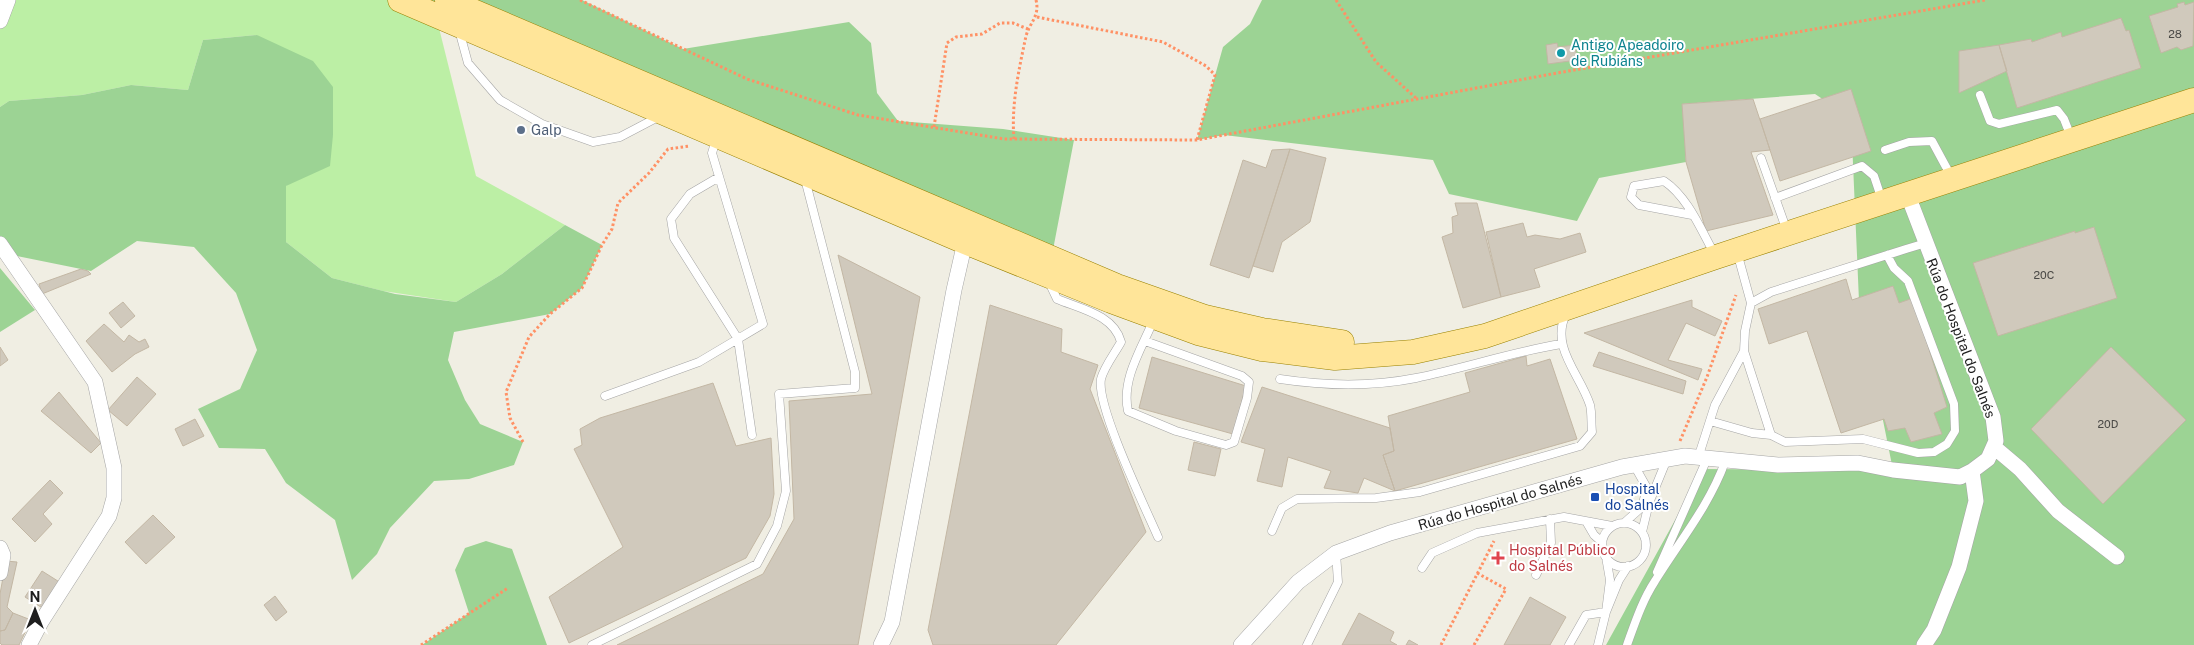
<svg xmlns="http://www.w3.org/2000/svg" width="2194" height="645" font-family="'Public Sans',sans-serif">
	<rect width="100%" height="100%" fill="#f0eee3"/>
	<!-- grass -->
	<path fill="#bcefa5" d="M9,0H400L436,16L476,176L565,225L502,274L456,302L383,291L332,278L286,242V186L333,135L257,35L203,40L188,90L131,85L82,95L9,101L0,107V23Z"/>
	<!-- forest -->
	<path fill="#9cd394" d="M401,0H582L683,49L849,22L871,43L877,93L898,121L1003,129L1074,140L1048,276Z
		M1262,0H2194V645H1606L1700,475V469L1893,470L1859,301L1851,118L1815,94L1683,104L1686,162L1599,178L1577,221L1449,194L1433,160L1224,135L1197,140L1223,47L1250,24Z
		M257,35L313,61L333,87V135L330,166L286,186V242L332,278L395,294L456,302L502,274L565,225L602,245L582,288L550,314L454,332L448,360L465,400L480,424L523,442L514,465L469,479L434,481L390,528L377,554L352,580L335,520L286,483L265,449L219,448L198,409L240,389L257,350L236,293L194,247L137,241L91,271L7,254L0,244V107L9,101L82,95L131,85L188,90L203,40Z
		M0,268L35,310L0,332Z
		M486,541L512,549L547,645H422L469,613L455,570L465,548Z"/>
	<!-- building -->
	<path fill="#d0c9bc" stroke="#c3b7a4" d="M2184,2L2185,5L2194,2L2193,46L2181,50L2177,47L2161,53L2149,16L2178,7L2177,4Z
		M2121,18L2126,31L2129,30L2141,68L2017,108L1999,45L2031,39L2032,42L2061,32L2062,37Z
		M1557,43L1558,47L1575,45L1577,60L1548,64L1546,45Z
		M1999,45L2007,71L1959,93V51Z
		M1851,89L1871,151L1780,181L1760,119Z
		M1753,99L1770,150L1751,152L1773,215L1706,231L1686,162L1682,104Z
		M1290,149L1249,278L1210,265L1243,160L1266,168L1272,150Z
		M1290,149L1326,158L1310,222L1282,242L1273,272L1253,266Z
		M1455,203H1477L1501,297L1463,308L1442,237L1453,233L1452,217L1458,215Z
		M1523,223L1527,237L1535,235L1560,239L1580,233L1586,252L1534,269L1540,287L1501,297L1486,232Z
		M2094,227L2117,298L1998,336L1973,263L2075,231V233Z
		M838,255L920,297L858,645H617L763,574L794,519L789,401L872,394Z
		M81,269L88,271L91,274L42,294L39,284Z
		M1846,279L1852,300L1893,286L1899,303L1913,298L1947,407L1934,413L1942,434L1911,442L1905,428L1888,431L1884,419L1841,433L1807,331L1769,344L1758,309Z
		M1692,300V307L1722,321L1715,336L1686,323L1668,360L1702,369L1698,380L1584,333Z
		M123,302L135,316L121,328L109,313Z
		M990,305L1062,329L1061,352L1098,365L1090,389L1146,532L1056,645H933L928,630Z
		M104,324L124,342L129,335L139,342L145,339L149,347L135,354L112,372L86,341Z
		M0,347L8,360L0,366Z
		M2111,347L2186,420L2103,504L2031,429Z
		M1599,352L1686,381L1683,394L1593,366Z
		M1526,356L1527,366L1550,359L1577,439L1395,491L1383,455L1394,451L1388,416L1470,392L1465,373Z
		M1152,357L1246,386L1233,434L1139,408Z
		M137,377L156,394L127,426L108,410Z
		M713,383L736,446L771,438L774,494L770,516L746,558L569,643L549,597L623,547L574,449L582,445L580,429L600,418Z
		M1262,387L1390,428L1394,451L1383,455L1395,491L1364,478L1358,493L1324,488L1331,471L1288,457L1282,487L1257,481L1265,449L1241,442Z
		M59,392L101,443L91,453L41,411Z
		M195,419L204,436L183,446L175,429Z
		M1194,442L1221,449L1215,476L1188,470Z
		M50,480L63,493L43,514L52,524L35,542L12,519Z
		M153,515L175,537L146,564L125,542Z
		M6,561L17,562L7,607L13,613L5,630L0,631V594Z
		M42,571L61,583L44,609L25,597Z
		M275,596L287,612L276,621L264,605Z
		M1530,597L1566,617L1550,645H1504Z
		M13,613L31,620L19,645H2L0,643V631L5,630Z
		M1359,613L1394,632L1390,641L1397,645H1342Z
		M1409,640L1418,645H1406Z"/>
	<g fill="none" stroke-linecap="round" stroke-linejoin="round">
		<!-- lane casing -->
		<g stroke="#a5a5a5" stroke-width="9">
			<path id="lane" d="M459,30L468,63L500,100L542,124L593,142L620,137L660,116
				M1980,95L1990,121L1999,124L2057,110L2064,119L2071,137
				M1885,150L1909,142L1932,141L1952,178
				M1761,158L1787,231
				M719,177L690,194L671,219L674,238L738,339L752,435
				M1775,198L1862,166L1874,176L1882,200
				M1692,215L1639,205L1631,197L1634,186L1664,181C1688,197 1701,230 1715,255
				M1737,252L1751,303
				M1887,255L1894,268L1908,281L1954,404L1955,431L1947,444L1934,452L1918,453L1863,439L1785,442L1771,435L1744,351L1745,331L1751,303L1771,292L1906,249L1926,243
				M1048,280L1057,299C1081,309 1114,315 1121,342C1115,353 1104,367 1101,379C1096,406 1145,507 1158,537
				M1145,341L1242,376L1249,382L1247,398L1234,442L1226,445L1176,431L1128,411C1121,379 1142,348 1154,319
				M1280,379C1326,386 1371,387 1416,378C1465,368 1512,352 1561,344
				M605,396L699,362L763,324L712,153L716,140
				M1710,421L1752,433L1771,435
				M1698,458L1715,405L1744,351
				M1587,523L1594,535L1602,542
				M1624,523L1642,507L1647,488L1634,465
				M1602 545a22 22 0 1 1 44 0a22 22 0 1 1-44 0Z
				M1272,531L1282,508L1297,499L1376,498L1420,492L1580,446L1592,432C1591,423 1592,413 1590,405C1580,374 1550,347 1566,314
				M1642,532L1649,503L1667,459
				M1606,557L1610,580L1606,612L1619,580L1628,566
				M1422,568L1432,553L1477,533L1564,517L1612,526
				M1657,572L1707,459
				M1536,575L1551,543L1550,519
				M592,645L757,564L777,526L786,491L779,394L855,388V372L805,179
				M1307,645L1338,582L1336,553
				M1569,645L1586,615L1606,612L1598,645
				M1627,645C1635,623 1642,601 1655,581C1679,542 1709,506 1725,462"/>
		</g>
		<!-- street casing -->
		<g stroke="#a5a5a5" stroke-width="16">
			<path id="street" d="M0,21L8,0
				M0,244L95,382L114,468V498L109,516L41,622L29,645
				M1994,447L2020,469L2058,511L2117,557
				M0,548L3,555L0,573
				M881,645L892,622L954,290L965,242L960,235
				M1241,645L1298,582L1336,553L1390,533L1622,467L1685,456L1778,465L1858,463L1893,470L1960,477L1972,471L1988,459L1996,441L1993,417L1907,193
				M1924,645L1934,630L1959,567L1976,501L1972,471"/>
		</g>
		<!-- primary casing -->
		<g stroke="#988100" stroke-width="25">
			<path id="primary" d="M400,0L965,242L1111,301L1198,333L1262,349L1335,358L1413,352L1485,336L1716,257L2194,100
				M447,0L1117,286L1205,317L1262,330L1342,342"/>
		</g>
		<!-- path -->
		<path stroke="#ff9165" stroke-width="3" stroke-dasharray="2.5 2.5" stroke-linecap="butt" d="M580,0L747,79L858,115L1004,139L1197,140L1557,73L1985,0
			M1336,0L1376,62L1417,99
			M1037,17L1163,42L1206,66L1215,75L1197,140
			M934,127L947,43L956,37L982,34L1000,23H1013L1028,29
			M1014,139C1011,105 1019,69 1026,36C1030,22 1040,16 1036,0
			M1680,441L1707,377L1736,295
			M523,442L510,418L506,392L529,337L550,314L582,288L602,245L612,229L618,203L649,173L668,149L690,146
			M421,645L508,588
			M1441,645L1494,541
			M1474,645L1506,589L1477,573"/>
		<!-- lane -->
		<use href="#lane" stroke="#fff" stroke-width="8"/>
		<!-- street -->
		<use href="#street" stroke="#fff" stroke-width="15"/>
		<!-- primary -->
		<use href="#primary" stroke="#ffe599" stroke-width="24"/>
	</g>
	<!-- markers -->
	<circle fill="#0f9aa8" stroke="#fff" stroke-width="2" cx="1561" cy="53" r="5"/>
	<circle fill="#5c6f8a" stroke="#fff" stroke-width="2" cx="521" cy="130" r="5"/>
	<rect fill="#1a4fb4" stroke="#fff" stroke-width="2" x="1590" y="492" width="10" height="10" rx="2.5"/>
	<path fill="#e0444e" stroke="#fff" stroke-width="2" d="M1495.5 550.5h5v5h5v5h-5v5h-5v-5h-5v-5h5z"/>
	<g text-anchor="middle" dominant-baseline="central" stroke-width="4" stroke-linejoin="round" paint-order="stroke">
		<!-- number labels -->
		<g font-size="11" fill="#4a4946">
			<text x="2175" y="34">28</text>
			<text x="2044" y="275">20C</text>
			<text x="2108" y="424">20D</text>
		</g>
		<!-- culture labels -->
		<g font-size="14" fill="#0d838f" stroke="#fff" text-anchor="start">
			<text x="1571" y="45">Antigo Apeadoiro<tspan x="1571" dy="16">de Rubiáns</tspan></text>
		</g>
		<!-- service labels -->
		<g font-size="14" fill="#4e5e75" stroke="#fff" text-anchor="start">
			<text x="531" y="130">Galp</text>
		</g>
		<!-- street labels -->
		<g font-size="14" fill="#1e1e1e" stroke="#fff">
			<text transform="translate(1961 338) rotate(69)">Rúa do Hospital do Salnés</text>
			<text transform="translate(1500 502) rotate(-16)">Rúa do Hospital do Salnés</text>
		</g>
		<!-- transit labels -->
		<g font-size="14" fill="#164399" stroke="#fff" text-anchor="start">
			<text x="1605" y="489">Hospital<tspan x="1605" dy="16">do Salnés</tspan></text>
		</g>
		<!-- health labels -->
		<g font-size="14" fill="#be3a42" stroke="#fff" text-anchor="start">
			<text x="1509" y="550">Hospital Público<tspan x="1509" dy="16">do Salnés</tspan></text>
		</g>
	</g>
	<!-- north arrow -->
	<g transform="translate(35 610)" stroke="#ffffff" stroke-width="4" paint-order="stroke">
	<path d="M0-4L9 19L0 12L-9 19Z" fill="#1e1e1e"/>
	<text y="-8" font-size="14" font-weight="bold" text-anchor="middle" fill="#1e1e1e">N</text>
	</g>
</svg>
